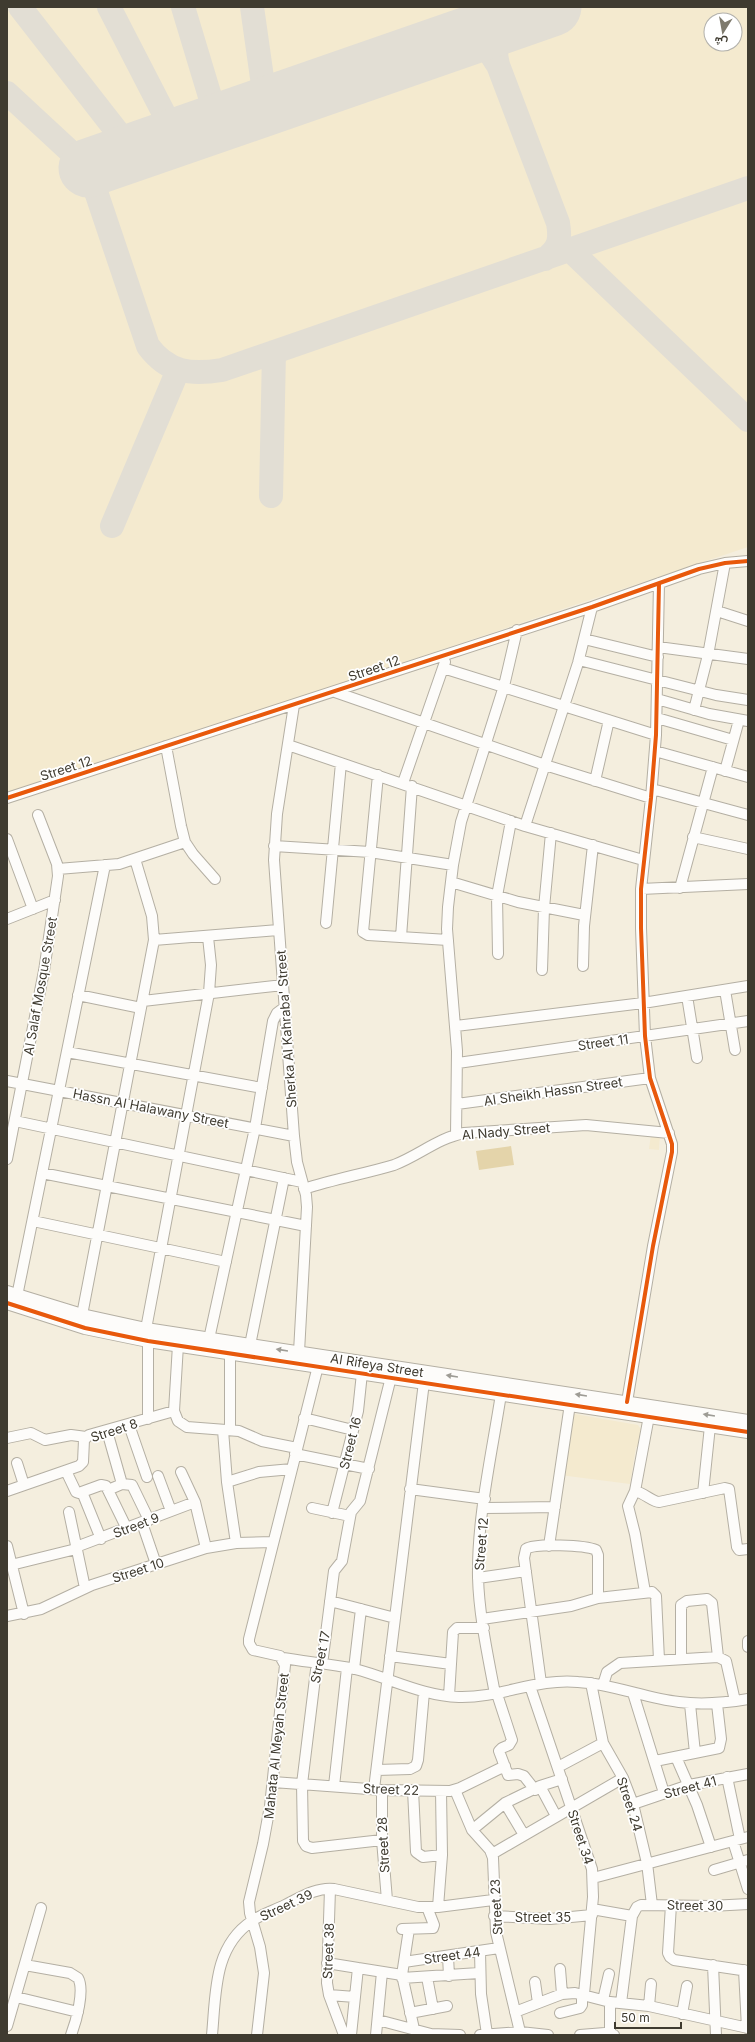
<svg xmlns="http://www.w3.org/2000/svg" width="755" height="2042" font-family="Inter,Vazirmatn,sans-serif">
	<rect width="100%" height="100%" fill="#f4eede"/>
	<!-- built -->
	<path fill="#f4eacf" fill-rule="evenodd" d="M7,7H748V547L7,795ZM711,20H735V44H711Z
		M651,1134L660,1135L659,1150L649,1149Z
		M569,1413L638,1425L642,1431L639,1447H636L630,1484L560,1475Z"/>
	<!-- green -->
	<path fill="#e4d4aa" d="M511,1146L514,1165L479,1170L476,1151Z"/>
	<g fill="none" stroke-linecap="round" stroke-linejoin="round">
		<!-- taxiway -->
		<path stroke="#e2ded4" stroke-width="24" d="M20,7L133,152
			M109,7L176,137
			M183,7L218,123
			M252,7L266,106
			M526,16C503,32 491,34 498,65L558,223C561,240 559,248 545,259
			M440,46C453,44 476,37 487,49C491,53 494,60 498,65
			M7,93L88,168L148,346C168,373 191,375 222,370L748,188
			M570,250L748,420
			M271,496L274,352
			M112,526L178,370"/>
		<!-- runway -->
		<path stroke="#e2ded4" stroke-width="59" d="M88,168L552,7"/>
		<!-- minor casing -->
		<g stroke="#b4afa3" stroke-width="12">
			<path id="minor" d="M717,611L748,621
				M584,639L658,657
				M658,647L748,659
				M579,660L716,695L748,700
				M443,668L656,735
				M335,692L545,765L651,798
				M657,699L709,714L748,721
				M294,705L277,814L274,860L294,1136L297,1162L306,1195L307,1207L299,1352
				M694,710L708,655L725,563
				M657,718L733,740
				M288,745L525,826L643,860
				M166,746L181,826L185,842L193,854L215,879
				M655,751L748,777
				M725,771L739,720
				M378,775L363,932L368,935L448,940
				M595,781L609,720
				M403,783L445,662
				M652,789L748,815
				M7,798L592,607L699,569L725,563L748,561
				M525,826L578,663L592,607
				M693,837L748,849
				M7,839L33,909
				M274,846L370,852L453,865
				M58,869L119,864L185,842
				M451,882L518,902L584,915
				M680,888L713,767
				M641,889L748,884
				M7,919L55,900
				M326,923L341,763
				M401,937L412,786
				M154,940L278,930
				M498,954L497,896L511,821
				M583,966L584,926L593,845
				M542,970L544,908L551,833
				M725,990L735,1050
				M78,995L141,1008
				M687,996L697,1058
				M143,1001L283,985
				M456,1026L643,1003L748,986
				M67,1052L262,1088
				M458,1063L748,1021
				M7,1081L294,1136
				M457,1104L650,1078
				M15,1121L302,1182
				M456,1135L457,1051L447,929L448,907L453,865L461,822L504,686L517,630
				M7,1159L44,971L58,876L57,864L38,815
				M42,1173L306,1226
				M304,1189C334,1179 364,1174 394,1165C418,1156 438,1138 464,1133L586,1125L669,1133
				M33,1221L226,1262
				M17,1296L105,865
				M82,1315L154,940L152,916L135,859
				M146,1329L209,993L211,965L208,937
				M209,1339L255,1128L273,1021L277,1013L285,1007
				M178,1345L174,1411L178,1421L187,1427L239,1431L262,1441L297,1448
				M250,1345L284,1178
				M627,1402L653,1246L672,1152V1144L650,1078L645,1036L641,928V889L651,798L656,735L659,583
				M304,1418L353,1430
				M148,1419V1341
				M129,1425L147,1477
				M223,1430L227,1482L236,1543
				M230,1430V1353
				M107,1431L122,1484
				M7,1438L31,1433L45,1440L71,1435L86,1437
				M295,1454L369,1469
				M17,1463L24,1485
				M66,1471L76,1492L79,1493L101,1485L106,1486L127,1529
				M181,1472L195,1502L206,1548
				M158,1476L171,1511
				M227,1482L259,1472L292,1469
				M410,1489L485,1499
				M108,1490L122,1484L132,1485L149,1520
				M7,1491L79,1466L83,1462L84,1440L89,1435L174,1411
				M635,1491C644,1493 653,1502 659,1502L725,1488L729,1489L737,1547L739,1550L748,1549
				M82,1492L101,1539
				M703,1493L710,1426
				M312,1508L350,1516
				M484,1508L555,1507
				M69,1512L85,1588
				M332,1513L358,1411L362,1373
				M142,1523L156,1564
				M7,1546L24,1614
				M549,1546L570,1404
				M76,1547L195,1502
				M7,1566L76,1549
				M478,1578L526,1571
				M645,1592L635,1534L628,1506L635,1491L649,1416
				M330,1601L395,1618
				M7,1616L41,1609L92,1585L206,1548L236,1543L273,1542
				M482,1619L571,1606L598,1598L652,1592L656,1596L659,1660
				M748,1641V1647
				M390,1656L451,1664
				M283,1658C307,1662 331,1664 355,1669C390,1678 422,1696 459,1697C500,1698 537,1678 578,1682C613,1684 645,1698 679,1702C702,1705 725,1703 748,1699
				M681,1659V1605L687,1601L707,1599L712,1603L718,1657
				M354,1669L361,1609
				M541,1683L524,1558L526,1549C535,1543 585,1545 596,1550L598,1555V1598
				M591,1683L603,1743L623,1778L633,1804L647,1863L652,1905
				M603,1685L607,1672L620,1663L718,1657L726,1661L735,1701
				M530,1686L592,1869L593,1897L584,1994
				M633,1693L664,1793
				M495,1694C488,1656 479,1616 478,1577C477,1517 492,1453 501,1394
				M497,1694L512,1740L509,1745L502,1748L499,1751L508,1775L518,1774L524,1776L535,1790
				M449,1696L453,1632L457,1628H484
				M690,1704L695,1753
				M676,1757L697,1805L711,1847
				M655,1761L719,1748L721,1739L717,1704
				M558,1767L603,1743
				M377,1770L410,1769L416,1766L418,1760L424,1692
				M727,1777L740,1839
				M273,1782L382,1790L450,1791L460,1788L505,1766
				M334,1786L347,1668
				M540,1786L556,1816
				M374,1789L424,1382
				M382,1790V1840L387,1900
				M413,1790L416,1852L423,1857L442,1855
				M455,1790L472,1830L490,1850L493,1858L496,1932L520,2032
				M505,1803L524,1835
				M633,1804L689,1785L748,1774
				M472,1830L505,1803L540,1786L562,1779
				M382,1840L312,1848L306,1846L303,1841L302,1784L316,1670L323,1657L334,1571L342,1561L351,1512L360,1501L391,1377
				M733,1841L748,1889
				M492,1854L623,1778
				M714,1870L748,1860
				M593,1878L748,1837
				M330,1889L327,1983L329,1995L344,2035
				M671,1905L668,1953L670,1957L674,1960L748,1971
				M438,1907L442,1855L441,1791
				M592,1909L632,1916
				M494,1916L550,1919L592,1915
				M402,1929L433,1928L434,1925L427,1907
				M409,1929L402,1975L414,2029
				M480,1952L481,1994L487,2034
				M448,1956L449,1976
				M404,1962L499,1948
				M327,1963L358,1968L351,2035
				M25,1965L70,1973L78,1978C85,1990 76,2022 71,2035
				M713,1965L716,2035
				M358,1968L402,1975
				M560,1969L562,1994
				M744,1970L747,2028
				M427,1977L433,2009
				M402,1978L479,1973
				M535,1982L538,2003
				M329,1995L355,1997
				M16,1997L78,2012
				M603,2000L609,1974
				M621,2003L632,1916L637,1907L641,1905L711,1906L748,1904
				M649,2006L651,1984
				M515,2012L562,1994L575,1993L610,2002L649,2006L748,2028
				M410,2013L447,2006
				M560,2013L580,2008L582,2005V1994
				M682,2014L687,1986
				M378,2020L431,2034L460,2035
				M7,2026L41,1908
				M610,2033V2002
				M212,2035C216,1994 213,1947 252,1921C262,1914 275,1910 285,1905C301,1897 317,1887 334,1889L418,1907H438L493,1900
				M257,2035L264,1973L260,1947L250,1913L249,1902L263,1844L270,1806L285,1665L280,1656L253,1650L249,1643V1639L318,1366
				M376,2035L382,1972
				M480,2035L520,2032L548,2035
				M580,2035L605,2033L614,2035"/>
		</g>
		<!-- tertiary casing -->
		<g stroke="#b4afa3" stroke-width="14">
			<path id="tertiary" d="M7,1292L82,1315L146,1329L748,1421
				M7,1303L85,1328L148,1341L748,1432"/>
		</g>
		<!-- minor -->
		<use href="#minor" stroke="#fdfcfa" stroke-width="10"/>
		<!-- tertiary -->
		<use href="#tertiary" stroke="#fdfcfa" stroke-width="12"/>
		<!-- cycleway casing -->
		<g stroke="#fff" stroke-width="6">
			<path id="cycleway" d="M7,798L592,607L699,569L725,563L748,561
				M7,1303L85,1328L148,1341L748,1432
				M627,1402L653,1246L672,1152V1144L650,1078L645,1036L641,928V889L651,798L656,735L659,583"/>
		</g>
		<!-- cycleway -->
		<use href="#cycleway" stroke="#e8590c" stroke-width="4"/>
	</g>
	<!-- one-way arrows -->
	<defs><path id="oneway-solid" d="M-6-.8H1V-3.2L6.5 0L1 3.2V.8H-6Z"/></defs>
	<g fill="#9e9c95">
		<use href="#oneway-solid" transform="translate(282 1350) rotate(-171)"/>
		<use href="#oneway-solid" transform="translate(452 1376) rotate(-171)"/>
		<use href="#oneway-solid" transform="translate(581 1395) rotate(-171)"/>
		<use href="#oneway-solid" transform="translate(709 1415) rotate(-171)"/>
	</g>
	<g text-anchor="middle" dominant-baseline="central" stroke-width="3.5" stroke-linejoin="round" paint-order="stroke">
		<!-- street labels -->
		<g font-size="13" fill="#3f3b30" stroke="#fff">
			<text transform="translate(374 668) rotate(-19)">Street 12</text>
			<text transform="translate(66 768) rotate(-18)">Street 12</text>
			<text transform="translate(40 986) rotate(-80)">Al Salaf Mosque Street</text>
			<text transform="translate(286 1029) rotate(-94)">Sherka Al Kahraba' Street</text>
			<text transform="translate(603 1042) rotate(-8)">Street 11</text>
			<text transform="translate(553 1091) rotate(-8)">Al Sheikh Hassn Street</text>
			<text transform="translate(151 1108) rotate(11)">Hassn Al Halawany Street</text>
			<text transform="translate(506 1131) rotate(-5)">Al Nady Street</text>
			<text transform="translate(377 1365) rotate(9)">Al Rifeya Street</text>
			<text transform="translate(114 1430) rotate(-18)">Street 8</text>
			<text transform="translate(350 1443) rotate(-76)">Street 16</text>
			<text transform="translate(136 1525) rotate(-21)">Street 9</text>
			<text transform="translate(481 1544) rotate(-85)">Street 12</text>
			<text transform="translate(138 1570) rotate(-18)">Street 10</text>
			<text transform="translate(320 1657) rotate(-78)">Street 17</text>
			<text transform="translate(276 1746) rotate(-84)">Mahata Al Meyah Street</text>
			<text transform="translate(690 1787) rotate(-15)">Street 41</text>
			<text transform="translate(391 1789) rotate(2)">Street 22</text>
			<text transform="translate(630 1804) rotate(72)">Street 24</text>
			<text transform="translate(581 1837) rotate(72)">Street 34</text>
			<text transform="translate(383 1845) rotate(-93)">Street 28</text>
			<text transform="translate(286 1905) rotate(-25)">Street 39</text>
			<text transform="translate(695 1905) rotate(1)">Street 30</text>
			<text transform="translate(496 1907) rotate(-93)">Street 23</text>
			<text x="543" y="1917">Street 35</text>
			<text transform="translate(328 1951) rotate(-88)">Street 38</text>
			<text transform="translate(452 1955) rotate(-8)">Street 44</text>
		</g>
	</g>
	<!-- border -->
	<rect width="755" height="2042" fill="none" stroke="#3f3b30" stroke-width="16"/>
	<!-- north arrow -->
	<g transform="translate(723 32) rotate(191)"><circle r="19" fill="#ffffff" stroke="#b2b1ac"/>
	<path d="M0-3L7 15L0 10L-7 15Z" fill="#7e7a6d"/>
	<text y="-6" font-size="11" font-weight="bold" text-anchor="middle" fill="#3f3b30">ش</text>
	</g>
	<!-- scale -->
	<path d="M615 2022v6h66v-6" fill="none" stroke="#3f3b30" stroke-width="2"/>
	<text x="621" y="2022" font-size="12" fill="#3f3b30" stroke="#ffffff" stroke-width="3" paint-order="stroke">50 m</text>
</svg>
